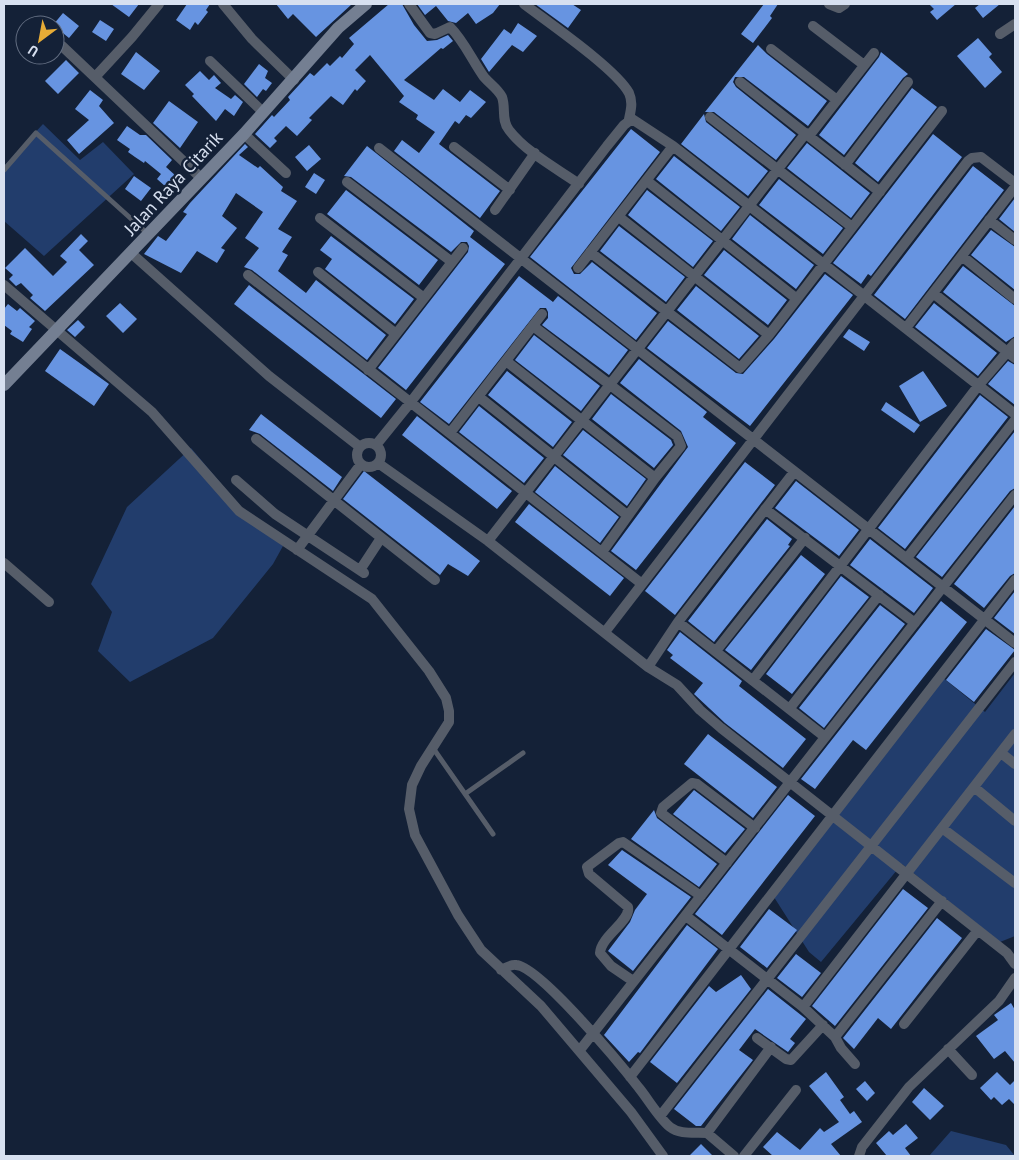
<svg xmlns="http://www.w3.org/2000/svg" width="1019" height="1160" font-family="'PT Sans',sans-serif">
	<rect width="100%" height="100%" fill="#142137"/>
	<!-- green -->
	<path fill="#223d6c" d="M43,124L80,160L103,142L134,174L44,256L4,221V166Z
		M191,448L245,512L283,546L273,564L213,638L130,682L98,651L112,612L91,584L127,507Z
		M1015,673V936L1000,942L902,864L821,962L809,952L772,894L942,677L985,712Z
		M951,1131L1006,1145L1015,1156H929Z"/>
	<!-- building -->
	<path fill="#6794e1" d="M111,4H139L129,17Z
		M187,4H210L206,10L208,12L198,25L195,22L190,30L176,20Z
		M276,4H352L316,37L293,14L288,19Z
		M389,4H402L414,25L427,41L437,40L448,35L453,41L443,49L441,48L404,80L434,100L443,89L460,102L470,90L486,102L471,118L466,115L459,124L455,121L439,144L500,191L480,218L394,151L402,140L419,153L435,132L416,119L418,115L399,102L404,96L370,55L355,70L366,81L357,91L355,89L343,105L331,96L309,118L312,120L297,136L286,126L274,138L277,141L270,148L255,134L272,115L274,117L290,100L288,97L310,73L314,76L327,63L330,66L340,56L342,58L354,44L349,38Z
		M417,4H500L493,13L476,24L468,13L456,23L448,21L436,6L425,15Z
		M535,4H572L581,10L568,28Z
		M764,4H778L770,16L772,18L753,43L741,34Z
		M929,4H956L937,20L930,12L934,9Z
		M980,4H1000L983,18L975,8Z
		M63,13L79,26L69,38L53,25Z
		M100,20L114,29L106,41L92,32Z
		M518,23L537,36L523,52L512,45L489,72L481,59L504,29L511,34Z
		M978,38L992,54L989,57L1002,72L985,88L957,56Z
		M758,45L767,54L827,101L808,126L744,77H735L733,82L736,87L796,135L776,160L714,112H705Z
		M136,52L160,71L144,90L121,74Z
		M881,52L908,74L903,78L844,155L819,135L879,57Z
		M66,60L79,73L58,94L45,81Z
		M259,64L268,71L265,78L272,83L266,91L263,89L257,97L244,84Z
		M200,71L209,80L214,75L221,83L215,88L231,99L235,95L243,102L234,116L225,109L216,121L192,96L194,94L185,85Z
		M912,88L937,107L878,182L855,163Z
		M90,90L103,100L99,106L114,123L79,154L67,140L89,120L75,109Z
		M169,101L198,122L180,148L153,123Z
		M704,114L706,122L768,171L748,196L681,144Z
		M127,126L140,135H146L172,160L166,167L176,176L166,187L157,179L161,174L145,161L144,163L135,157L128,152L130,149L117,140Z
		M631,129L660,152L571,268L574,274H580L592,262L657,313L636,340L530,257Z
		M933,134L962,157L871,276L868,274L861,284L833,263Z
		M807,143L870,193L851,218L787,168Z
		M245,144L248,147L239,155L258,168L260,166L283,187L281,191L297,201L278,229L292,237L282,252L288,255L278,271L306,293L316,280L386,335L367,360L252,270L244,267L259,248L245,238L263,212L236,193L222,216L237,228L221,248L225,250L217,263L197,251L181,273L144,254L158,236L166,241L187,214L183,212L190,203Z
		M309,145L321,159L307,171L295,157Z
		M367,146L474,231L470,237L505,264L406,390L378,368L468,252L469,246L467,242H461L451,252L351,177L344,176Z
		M674,156L740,207L721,231L656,179Z
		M973,166L1004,190L905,319L874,295Z
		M314,173L325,180L316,194L305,187Z
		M134,176L151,188L141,201L125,189Z
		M779,179L843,228L823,254L759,205Z
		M346,190L438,260L419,285L327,214Z
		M647,190L713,241L693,267L628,215Z
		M1015,198V232L999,219Z
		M750,215L814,265L796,289L732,239Z
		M619,226L685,277L666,302L600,251Z
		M991,230L1015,247V290L971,255Z
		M81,234L88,241L79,250L94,265L45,311L30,298L33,295L21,283L16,286L9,279L13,275L5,268L25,248L53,276L67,262L60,256Z
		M331,236L414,299L395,324L325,269L332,259L320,250Z
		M724,250L787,300L768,325L704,275Z
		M963,266L1015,306V336L1006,342L943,292Z
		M825,274L853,295L750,426L647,348L668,321L736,373L743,374L774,339Z
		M519,276L553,302L558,296L628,350L609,375L542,325L548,318V312L546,308H540L449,424L420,402Z
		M249,285L396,399L381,418L234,304Z
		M696,286L759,336L739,359L677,310Z
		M120,303L137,319L123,333L106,316Z
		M934,303L997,353L978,376L915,327Z
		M8,304L17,311L20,308L35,321L29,327L32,329L23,342L10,334L12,331L4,325V309Z
		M78,320L85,327L75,337L67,330Z
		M849,329L870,342L864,351L843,337Z
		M534,335L600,386L581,411L515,360Z
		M60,349L109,384L94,406L45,371Z
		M639,359L707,412L703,417L736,443L636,570L611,551L688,447L681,431L620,383Z
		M1008,361L1015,365V405L988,384Z
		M507,371L572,422L553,447L488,395Z
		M923,371L947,406L920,422L899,386Z
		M611,394L671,440L673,445L654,468L592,419Z
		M980,395L1008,417L905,549L878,528Z
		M886,402L920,425L914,433L881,410Z
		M479,406L544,458L524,483L459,432Z
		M261,414L342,477L333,491L260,434L249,430Z
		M417,416L512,491L497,509L402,435Z
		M583,430L646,479L627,506L563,455Z
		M1015,431V488L1010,491L942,577L916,557Z
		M745,462L775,485L675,615L645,591Z
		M555,466L619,517L600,543L535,492Z
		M364,471L480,561L468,576L448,564L440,575L343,499Z
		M796,481L859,530L839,556L775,508Z
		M529,504L624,578L610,596L515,522Z
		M1015,506V573L1010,576L984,608L954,584Z
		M767,519L792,539L788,545L790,546L714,642L688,621Z
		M870,539L933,588L914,613L850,565Z
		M801,555L825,574L751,670L725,650Z
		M841,576L869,597L792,694L766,674Z
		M1015,591V634L994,618Z
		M941,601L967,622L866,750L853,740L815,789L801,779Z
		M880,605L905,624L824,728L799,708Z
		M986,629L1015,650L974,702L946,680Z
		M680,632L742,681L739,686L806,739L783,768L725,723L694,694L703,683L670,658L673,655L667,650Z
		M708,734L777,787L753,818L684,764Z
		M694,790L745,829L725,853L673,814Z
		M788,795L815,816L722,935L695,914Z
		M654,810L657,818L717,864L699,887L631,839Z
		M622,850L691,897L633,971L608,951L630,922L635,910L647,894L608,865Z
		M903,889L928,908L835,1026L812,1006Z
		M769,909L797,930L767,968L740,947Z
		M937,918L962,938L891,1029L878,1018L854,1049L843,1038Z
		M687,925L718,949L640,1053L638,1052L629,1062L604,1035Z
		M796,954L821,973L802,997L777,978Z
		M741,975L751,989L677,1083L650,1062L709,986L716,992Z
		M768,989L806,1019L790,1039L795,1043L788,1052L755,1029L739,1050L753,1060L701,1126H696L674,1109Z
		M1011,1003L1015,1010V1063L1005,1051L994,1059L976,1036L998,1020L994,1015Z
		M826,1072L844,1097L840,1100L850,1114L854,1111L862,1122L831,1144L841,1156H773L763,1147L777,1132L800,1150L820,1128L824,1132L839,1122L809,1086Z
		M997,1072L1010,1085L1015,1080V1105L1009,1099L1002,1105L994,1097L991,1100L980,1088Z
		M865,1081L875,1093L867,1101L856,1089Z
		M924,1088L944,1106L930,1120L912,1102Z
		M906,1124L918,1138L905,1148L911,1156H887L876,1143L889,1131L893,1135Z
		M701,1144L713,1156H689Z"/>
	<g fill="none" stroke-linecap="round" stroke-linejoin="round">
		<!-- lane -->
		<path stroke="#565d69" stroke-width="5" d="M4,170L36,133L148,234
			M433,748L493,834
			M465,794L523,753"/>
		<!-- street -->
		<path stroke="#565d69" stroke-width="10" d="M223,4L252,39L294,80
			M409,4L430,33L435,34L450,27C464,41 472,60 484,77C490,84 498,89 502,97C506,108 501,120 509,130C526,152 556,168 579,184
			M524,4C549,23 616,69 629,93C633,102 631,110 629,119
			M829,4L839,8L845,4
			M813,26L864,65
			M1000,34L1015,24
			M62,46L201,178
			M771,49L837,100
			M210,61L263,112
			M96,76L132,37L159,4
			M740,82L880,192
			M710,117L852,227
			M244,134L286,173
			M809,136L874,53
			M454,147L510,190
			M379,148L1015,643
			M845,165L908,82
			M647,181L797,299
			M347,182L452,262
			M495,210L535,153
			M619,217L769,335
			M320,218L424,298
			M989,220L1015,240
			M590,252L740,368L769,335L942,111
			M131,253L269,376L360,447
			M962,256L1015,299
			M578,268L673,146
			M318,272L396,334
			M248,275L642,584
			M4,285L152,412L239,511L372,599L429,671L446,698L449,711V722L421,766L412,785L409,809L415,835L458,915L481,950L541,1006L631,1112L663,1156
			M933,293L1015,358
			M906,328L1015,187
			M506,361L655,478L681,446L677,436L533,326
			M368,370L463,248
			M479,397L627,515
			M450,433L542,314
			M256,439L435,580
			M357 455a12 12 0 1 1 24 0a12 12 0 1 1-24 0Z
			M376,445L410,403L607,146L624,125L632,119L673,146L1015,414
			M378,463L488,541L648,667L677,685L700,710L721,728L1007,953L1015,964
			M236,480L275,514L364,573
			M765,509L915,623
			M488,541L806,133
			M297,550L361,464
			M602,552L655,478
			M907,558L1015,420
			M4,563L49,602
			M360,570L381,538
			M678,622L825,737
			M605,632L968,161L972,158L981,157L1015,183
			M716,651L805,538
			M648,667L678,622L794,472
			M753,680L978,386L1015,343
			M790,708L879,595
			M1001,753L1015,764
			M974,787L1015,821
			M942,828L1015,883
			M727,863L661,813L663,807L692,783L697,784L755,828
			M686,916L803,1007L835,1037L841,1048L855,1064
			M501,970C506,968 511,964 516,965C539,966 622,1066 639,1088C648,1099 659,1118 670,1127C680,1135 695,1132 707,1133
			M633,981L611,966L600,953C601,936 631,921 628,907L589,874L587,867L619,843L623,842L701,896
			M803,1007L1015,734
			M904,1024L978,930
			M835,1037L942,901
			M757,1038L786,1059L791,1060L823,1025
			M948,1049L972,1075
			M580,1050L1015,495
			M630,1077L1015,580
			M661,1115L1015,662
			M734,1156L707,1133L771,1047
			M744,1156L796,1090
			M859,1156L862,1147L909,1087L999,1001L1015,978"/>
		<!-- secondary -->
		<path stroke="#747f92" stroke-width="12" d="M4,385L244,134L338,28L366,4"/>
	</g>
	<g text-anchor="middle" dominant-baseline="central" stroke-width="5" stroke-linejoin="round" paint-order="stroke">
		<!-- street labels -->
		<g font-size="18" fill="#d7e0f0" stroke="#142137">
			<text transform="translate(173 183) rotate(-47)">Jalan Raya Citarik</text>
		</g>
	</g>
	<!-- border -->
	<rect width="1019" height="1160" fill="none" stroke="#d7e0f0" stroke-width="10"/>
	<!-- north arrow -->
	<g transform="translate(40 40) rotate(212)"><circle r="24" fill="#142137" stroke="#626d81"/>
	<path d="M0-4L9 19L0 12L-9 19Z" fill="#e7ac36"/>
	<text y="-8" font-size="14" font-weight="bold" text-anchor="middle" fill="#d7e0f0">U</text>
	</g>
</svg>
